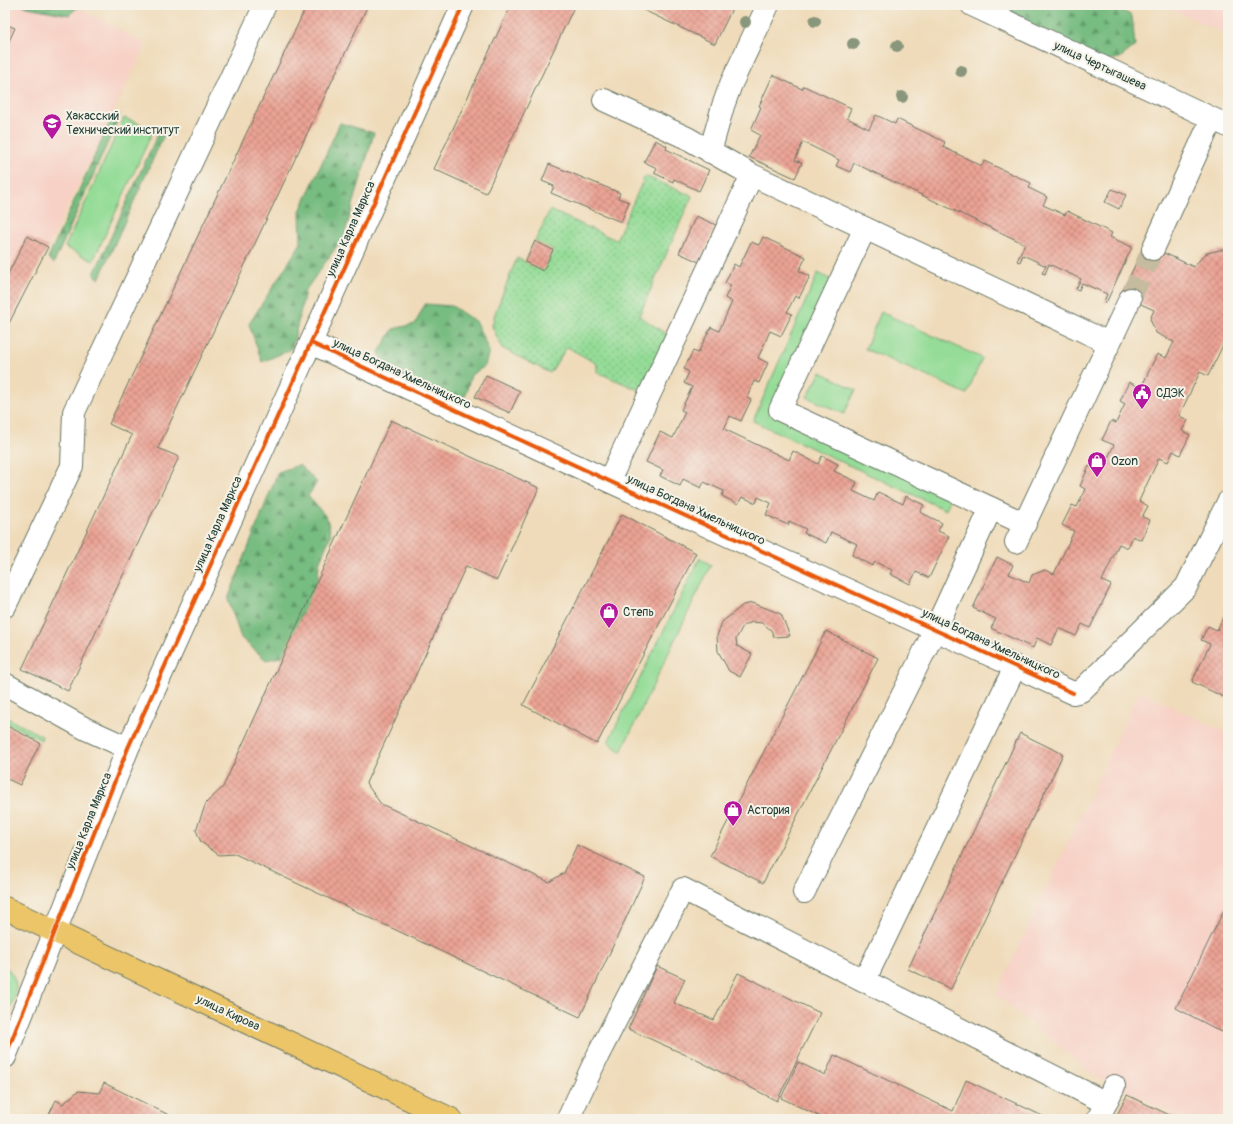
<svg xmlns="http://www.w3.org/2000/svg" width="1233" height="1124" font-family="Pangolin,sans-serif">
	<defs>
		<pattern id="forest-firs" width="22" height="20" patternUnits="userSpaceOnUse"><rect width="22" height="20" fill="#77bc80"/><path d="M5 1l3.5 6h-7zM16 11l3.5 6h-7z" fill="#619a6a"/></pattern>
		<pattern id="garden-dots" width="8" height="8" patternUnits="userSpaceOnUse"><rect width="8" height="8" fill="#94dc97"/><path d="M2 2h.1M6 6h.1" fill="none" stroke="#78b47c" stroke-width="1.8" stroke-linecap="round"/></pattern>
		<pattern id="building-cross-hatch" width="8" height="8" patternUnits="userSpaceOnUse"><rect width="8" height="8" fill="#eba394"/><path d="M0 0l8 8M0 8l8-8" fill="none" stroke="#be867a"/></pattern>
	</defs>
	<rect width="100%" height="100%" fill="#f7f3e8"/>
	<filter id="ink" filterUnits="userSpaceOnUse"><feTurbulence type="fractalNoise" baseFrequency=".025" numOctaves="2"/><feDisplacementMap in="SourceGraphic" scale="8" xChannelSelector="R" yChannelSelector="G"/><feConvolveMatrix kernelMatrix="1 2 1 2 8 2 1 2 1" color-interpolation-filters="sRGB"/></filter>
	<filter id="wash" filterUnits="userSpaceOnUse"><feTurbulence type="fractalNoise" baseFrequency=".012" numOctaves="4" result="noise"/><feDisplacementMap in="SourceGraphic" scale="16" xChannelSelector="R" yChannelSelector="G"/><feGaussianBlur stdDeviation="0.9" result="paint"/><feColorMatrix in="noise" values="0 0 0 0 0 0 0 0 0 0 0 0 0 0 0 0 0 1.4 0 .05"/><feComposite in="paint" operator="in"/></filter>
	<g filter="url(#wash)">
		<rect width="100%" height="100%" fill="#efdbba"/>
		<!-- built -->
		<path fill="#f7d1c6" d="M5,5H74L146,44L48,247L27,237L5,280Z
			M1163,5H1228V35Z
			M1139,691L1228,733V1119H1185L1096,1077L996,995Z"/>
		<!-- green -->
		<path fill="#94dc97" stroke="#5a8c66" d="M124,118L154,129L93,261L65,247Z
			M818,273L839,284L780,410L953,491L946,510L753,421Z
			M881,312L982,358L967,394L865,349Z
			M821,372L856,390L844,414L807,397Z
			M700,558L711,565L621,752L608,742Z
			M5,717L42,736L41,740L5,722Z
			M5,966C25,984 13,1001 5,1022Z"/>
		<!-- forest -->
		<path fill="url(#forest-firs)" stroke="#4b7c5a" d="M23,5H80L69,15L27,7Z
			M972,5H1113L1132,16L1135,46L1120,58L1092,64Z
			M114,113L120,115L54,263L48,258Z
			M340,123L374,133L344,236L305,291L292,349L262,362L249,324L301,243L300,211Z
			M167,128L99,279L94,274L160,129Z
			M425,304L452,306L476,322L489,351L485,366L471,375L465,397L439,395L384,366L379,352L393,329L415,324Z
			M299,465L317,482L308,496L327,518L331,535L319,563L317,591L286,656L266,660L241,638L228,599L278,472Z"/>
		<!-- garden -->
		<path fill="url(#garden-dots)" stroke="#5a8c66" d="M645,176L692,196L639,316L668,335L641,391L597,372V364L567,347L550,373L502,348L492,326L495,313L517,258L525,262L550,210L616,240Z"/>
		<g id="blocks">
			<!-- building -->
			<path fill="url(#building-cross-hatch)" d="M307,5H368L158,448L179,457L68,691L22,669L132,435L109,424Z
				M511,5H575L486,193L434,169Z
				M633,5H734L715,44Z
				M5,24L15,28L5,50Z
				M773,75L802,89L804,86L851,108L847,118L869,129L876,115L895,124L897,119L945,142L943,147L982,166L984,161L1031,183L1029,188L1047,197L1043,205L1065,215L1067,211L1112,233L1110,237L1132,247L1106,303L1104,302L1107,294L1082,283L1079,290L1076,289L1081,279L1049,264L1045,274L1042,273L1046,266L1023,255L1020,262L1017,261L1025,244L854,163L850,172L836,166L839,160L803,142L795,160L802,163L795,178L749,157L760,135L751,130L761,107L759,106Z
				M655,140L667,146L666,149L709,170L699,191L674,179L673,182L654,173L657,168L644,162Z
				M549,164L620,193L618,198L629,202L621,222L551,193L554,186L542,181Z
				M1112,189L1126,195L1119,209L1105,202Z
				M696,216L716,225L699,262L679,253Z
				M27,236L48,247L5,331V280Z
				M763,237L806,257L799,271L810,276L799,298L795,296L787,312L792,314L781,336L770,331L758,358L768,363L759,383L754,381L747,398L751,400L741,421L730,416L724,429L789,460L793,451L818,464L822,456L838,464L834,471L857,482L853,491L874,501L878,492L903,504L906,496L924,505L920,512L942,523L938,531L949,536L929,578L916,572L910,584L890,574L892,570L875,562L872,566L852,555L857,544L831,532L826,543L804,533L806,529L789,521L788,525L766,515L771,503L758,497L756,503L742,497L738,504L722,496L724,491L704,482L701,488L683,479L680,486L660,476L663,470L646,462L660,432L673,438L685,412L681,410L692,387L684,383L689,372L684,369L693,351L698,353L711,327L719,331L732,302L725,298L731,285L725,283L734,264L739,267L751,242L759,245Z
				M535,241L553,250L543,271L525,262Z
				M1145,244L1194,267L1202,257L1207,253L1220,250H1228V342L1225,341L1208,376L1200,372L1179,416L1188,420L1182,431L1190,435L1180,455L1173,451L1168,462L1159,458L1139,501L1148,506L1142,517L1150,520L1141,540L1133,536L1128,548L1119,544L1102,581L1111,585L1090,628L1082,624L1076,636L1059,628L1051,645L1037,638L1033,648L991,628L996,619L973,608L997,557L1013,565L1009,574L1029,583L1032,575L1045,570L1054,574L1074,531L1062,525L1072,505L1077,507L1085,489L1080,486L1089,466L1101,472L1114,445L1102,440L1111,421L1116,423L1125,404L1120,401L1129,382L1141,388L1157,354L1166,358L1174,342L1156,333L1150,319L1154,310L1121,295Z
				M486,375L520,391L510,413L475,397Z
				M391,420L539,488L497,580L466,566L366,783L381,804L549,882L564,873L577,845L645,877L580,1017L235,854L219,855L201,842L196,830L206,803L223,787Z
				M622,514L696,553L597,744L523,705Z
				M753,603L781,614L790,636L774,637L771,630L762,623L752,622L743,626L736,639L737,646L752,654L740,677L729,671L718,651L717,636L722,622L743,605Z
				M1228,614V699L1192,682L1210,644L1201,640L1208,626L1217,630L1224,616L1226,618Z
				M826,631L878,658L763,883L710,856Z
				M5,725L40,743L20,785L5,778Z
				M1020,733L1063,754L951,989L908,969Z
				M1228,902V1019L1222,1032L1176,1008Z
				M657,966L685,979L674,1003L714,1020L738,973L820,1013L777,1101L695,1059L628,1029Z
				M834,1055L953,1111L966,1080L1049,1119H825L781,1098L798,1062L825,1075Z
				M104,1083L177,1119H47L56,1100L63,1104L78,1091L99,1093Z
				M1127,1095L1178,1119H1125L1117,1115Z"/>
		</g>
	</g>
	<g filter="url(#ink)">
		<use href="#blocks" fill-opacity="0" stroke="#687463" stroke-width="1"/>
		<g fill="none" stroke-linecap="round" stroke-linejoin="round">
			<!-- minor-tunnel -->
			<path stroke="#c5bb9f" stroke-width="22" stroke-dasharray="22 11" stroke-linecap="butt" d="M1130,299L1153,249"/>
			<!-- minor casing -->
			<g stroke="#687463" stroke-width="24">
				<path id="minor" d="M972,5L1228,126
					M604,100L687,138L752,175L1109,343
					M710,152L723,106L731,84L768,5
					M865,228L780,410L1025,524
					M1153,249L1212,119
					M311,343L609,481L1073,693L1081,691L1186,587L1228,502
					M609,481L752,175
					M1016,542L1130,299
					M5,606L72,466L74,412L265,5
					M5,684L86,729L128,748
					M804,892L935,630L991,508
					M869,971L1015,667
					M5,1057L128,748L463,5
					M568,1119L598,1055L683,889L1106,1103
					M1098,1119L1114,1086"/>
			</g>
			<!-- major casing -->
			<g stroke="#687463" stroke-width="24">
				<path id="major" d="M5,908L451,1119"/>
			</g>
			<!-- minor -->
			<use href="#minor" stroke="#fff" stroke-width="22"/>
			<!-- major -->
			<use href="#major" stroke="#ecc569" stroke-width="22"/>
			<!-- cycleway casing -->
			<g stroke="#f7f3e8" stroke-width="6">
				<path id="cycleway" d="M311,343L609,481L1073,693
					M5,1057L128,748L463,5"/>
			</g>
			<!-- cycleway -->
			<use href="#cycleway" stroke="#e8590c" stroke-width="4"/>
		</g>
		<!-- trees -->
		<g fill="#89967b">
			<circle cx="815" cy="21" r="6"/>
			<circle cx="745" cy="22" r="6"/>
			<circle cx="853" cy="44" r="6"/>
			<circle cx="897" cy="46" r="6"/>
			<circle cx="961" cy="71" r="6"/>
			<circle cx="902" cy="97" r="6"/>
		</g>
	</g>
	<!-- icons -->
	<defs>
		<g id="university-pin" transform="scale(1)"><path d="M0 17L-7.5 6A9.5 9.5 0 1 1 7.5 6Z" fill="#b5179e" stroke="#f7f3e8"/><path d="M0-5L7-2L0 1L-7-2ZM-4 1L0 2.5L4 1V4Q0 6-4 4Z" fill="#fff"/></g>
		<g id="civic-pin" transform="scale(1)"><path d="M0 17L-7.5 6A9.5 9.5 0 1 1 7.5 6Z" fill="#b5179e" stroke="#f7f3e8"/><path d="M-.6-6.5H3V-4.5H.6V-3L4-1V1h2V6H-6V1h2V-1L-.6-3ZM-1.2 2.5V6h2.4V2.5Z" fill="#fff"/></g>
		<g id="shop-pin" transform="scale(1)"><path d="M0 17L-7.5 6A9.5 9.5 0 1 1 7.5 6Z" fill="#b5179e" stroke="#f7f3e8"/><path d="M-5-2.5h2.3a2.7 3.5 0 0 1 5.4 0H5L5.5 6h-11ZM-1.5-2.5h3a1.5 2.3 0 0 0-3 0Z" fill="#fff"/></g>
	</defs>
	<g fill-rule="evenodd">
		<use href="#university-pin" x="52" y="123"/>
		<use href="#civic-pin" x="1142" y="393"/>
		<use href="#shop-pin" x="1097" y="461"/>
		<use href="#shop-pin" x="609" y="612"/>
		<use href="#shop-pin" x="733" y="810"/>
	</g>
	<g text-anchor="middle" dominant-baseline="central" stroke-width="4" stroke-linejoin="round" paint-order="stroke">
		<!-- street labels -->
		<g font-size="12" fill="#1f3d34" stroke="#f7f3e8">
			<text transform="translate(1100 66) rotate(25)">улица Чертыгашева</text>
			<text transform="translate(351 229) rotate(-66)">улица Карла Маркса</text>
			<text transform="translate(402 374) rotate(25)">улица Богдана Хмельницкого</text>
			<text transform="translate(696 510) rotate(25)">улица Богдана Хмельницкого</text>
			<text transform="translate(218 524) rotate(-66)">улица Карла Маркса</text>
			<text transform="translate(991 644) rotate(25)">улица Богдана Хмельницкого</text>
			<text transform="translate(89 821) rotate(-68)">улица Карла Маркса</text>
			<text transform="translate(228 1013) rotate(25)">улица Кирова</text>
		</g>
		<!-- poi labels -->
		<g font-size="12" fill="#1f3d34" stroke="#f7f3e8" text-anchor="start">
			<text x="66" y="116">Хакасский<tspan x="66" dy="14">Технический институт</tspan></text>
			<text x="1156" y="393">СДЭК</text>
			<text x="1111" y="461">Ozon</text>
			<text x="623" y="612">Степь</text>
			<text x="747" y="810">Астория</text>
		</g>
	</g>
	<!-- margin -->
	<rect width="1233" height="1124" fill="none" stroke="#f7f3e8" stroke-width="20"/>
</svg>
